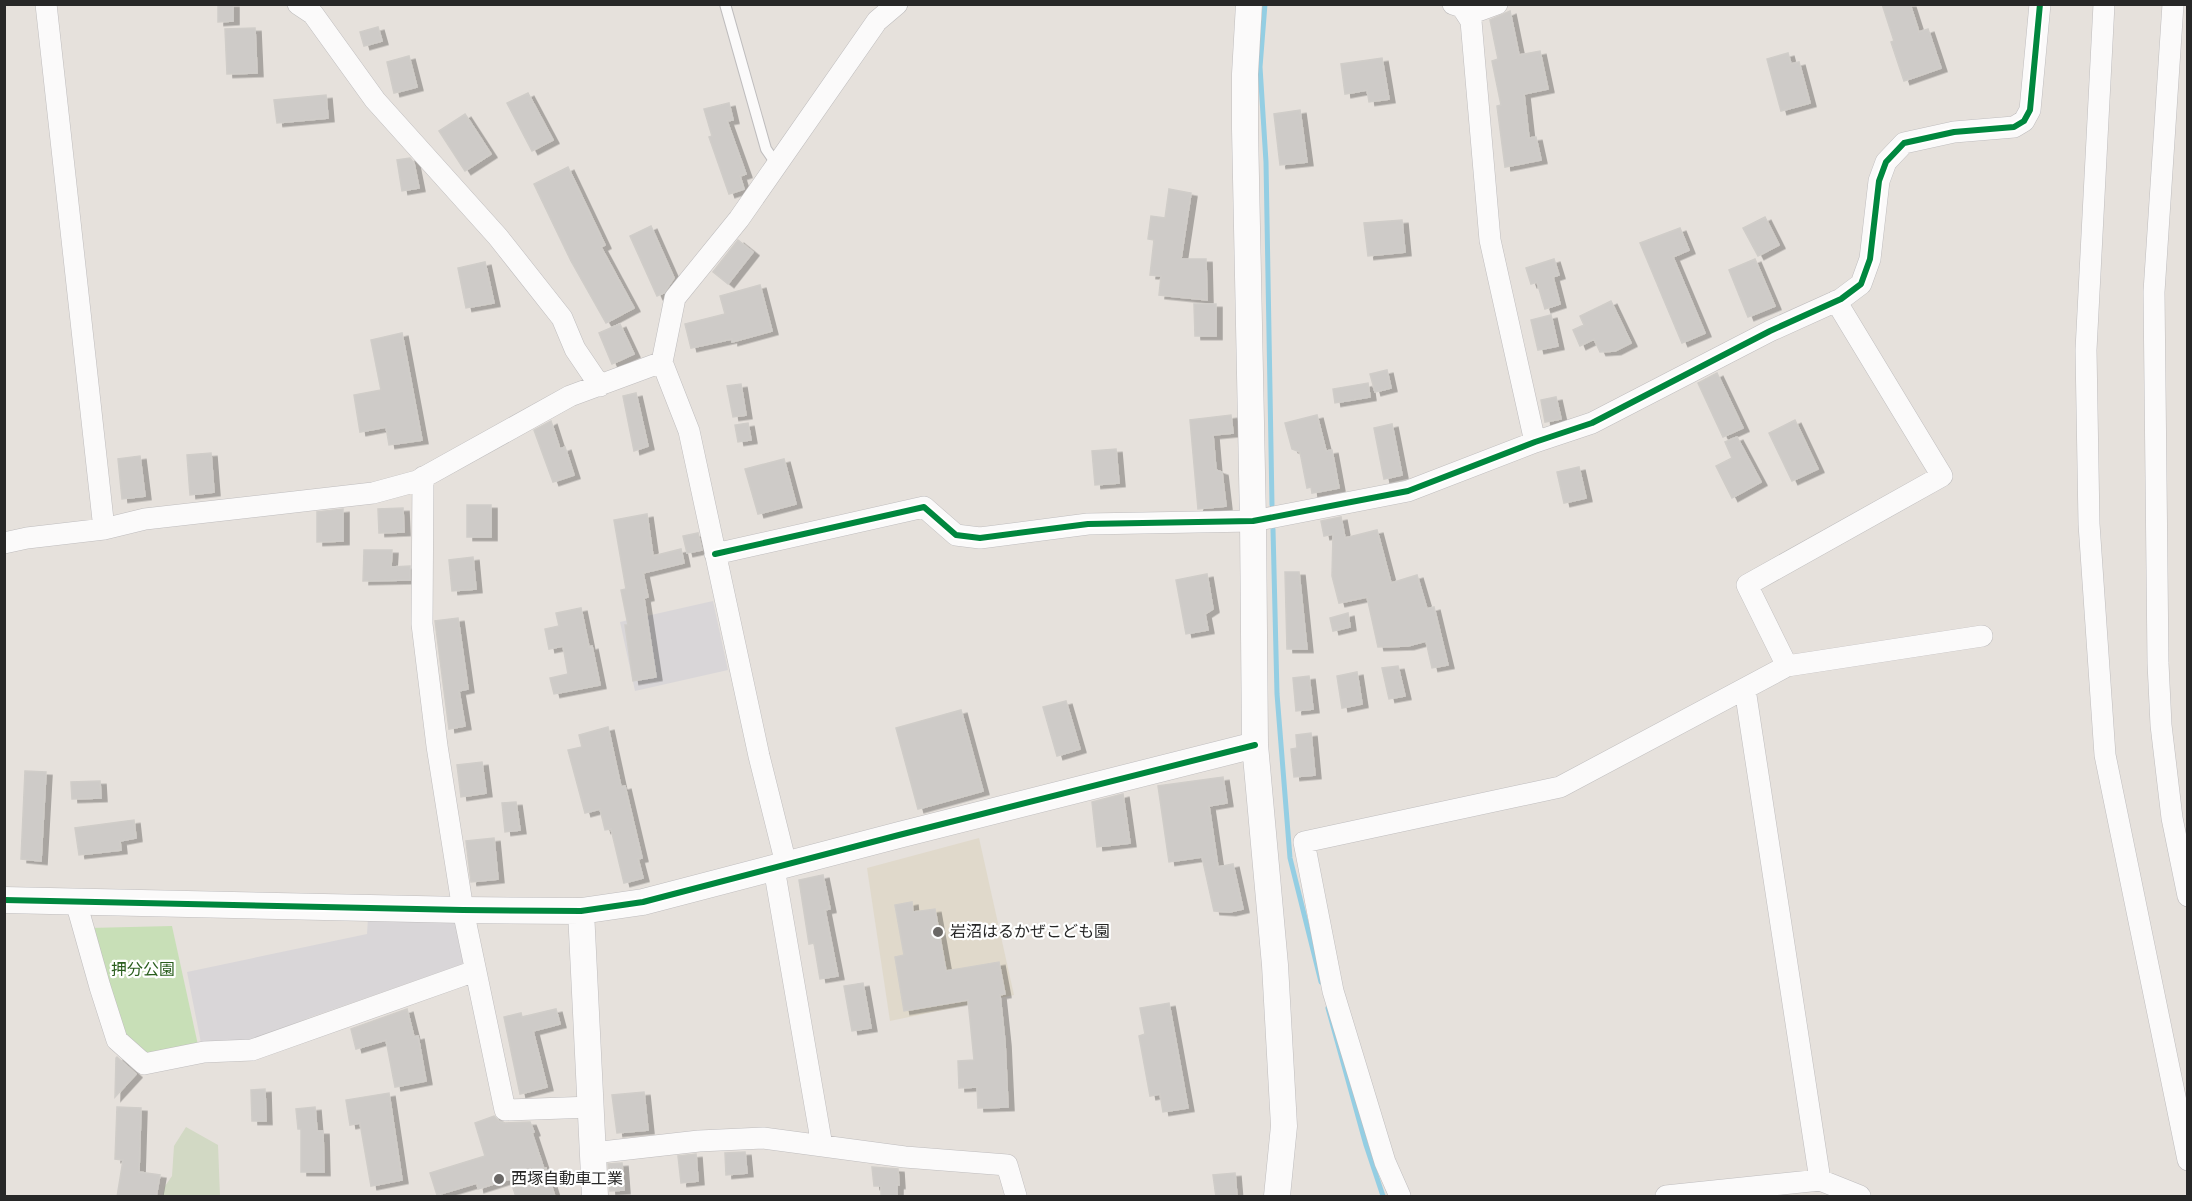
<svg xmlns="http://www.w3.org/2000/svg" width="2192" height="1201" font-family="'Varela Round','Noto Sans JP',sans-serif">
	<defs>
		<filter id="shadow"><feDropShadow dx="6" dy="3.5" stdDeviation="0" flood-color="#0004"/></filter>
	</defs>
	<rect width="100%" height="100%" fill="#e6e1dc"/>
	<!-- industrial -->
	<path fill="#d9d6d8" d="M713,601L728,670L635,691L620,622Z
		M368,918L458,920L466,963L311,1017L242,1044L201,1043L187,972L367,934Z"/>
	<!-- education -->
	<path fill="#e0d9cb" d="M979,838L1014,995L890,1021L867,868Z"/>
	<!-- green -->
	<path fill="#c8dfb7" d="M172,926L198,1045L142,1057L125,1038L89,928Z"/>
	<!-- cemetery -->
	<path fill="#d2d9c4" d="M186,1127L218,1145L220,1196H163L165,1186L172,1176L174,1146Z"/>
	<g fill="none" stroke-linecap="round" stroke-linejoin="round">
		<!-- stream -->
		<path stroke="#94cee3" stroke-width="5" d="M1265,4L1260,67L1266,162L1272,505
			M1273,529L1277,694L1290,858L1321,982
			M1328,1008L1366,1145L1383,1196"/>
	</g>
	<!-- building -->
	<path fill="#cecbc8" stroke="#d0cdc9" stroke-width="1.5" filter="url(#shadow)" d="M218,4H233V21L218,22Z
		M1882,4H1910L1919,32L1928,29L1941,68L1904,81L1891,42L1894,41Z
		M1510,11L1519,55L1540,51L1548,89L1524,94L1529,138L1536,137L1541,160L1505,167L1497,106L1501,105L1492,61L1498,59L1490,20Z
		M378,27L382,41L364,46L360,32Z
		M255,28L257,73L227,74L225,29Z
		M1788,53L1791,64L1799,62L1810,103L1781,111L1767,59Z
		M409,56L417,87L394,93L387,62Z
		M1382,58L1389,99L1369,102L1367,90L1345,94L1341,64Z
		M528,93L553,140L532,151L507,103Z
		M326,95L328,118L277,123L274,100Z
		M729,103L733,120L727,121L746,174L740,176L744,189L729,194L709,137L712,136L704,109Z
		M1300,110L1307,162L1280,165L1274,114Z
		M465,114L491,154L465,171L439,131Z
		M410,158L414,163L419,188L402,191L397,160Z
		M568,167L605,245L601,247L634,308L606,323L571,261L534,184Z
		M1169,189L1191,193L1181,259H1206L1207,300L1159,295L1161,276L1150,275L1154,240L1148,239L1151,216L1165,218Z
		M1765,217L1779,245L1758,256L1743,228Z
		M1402,220L1405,252L1368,256L1364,223Z
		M651,226L674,278L664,293L657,296L630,236Z
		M1680,228L1689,250L1673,257L1705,333L1682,343L1640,243Z
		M738,240L753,252L728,284L713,272Z
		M1554,259L1559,275L1553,277L1560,304L1545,309L1537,282L1531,284L1526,268Z
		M1755,259L1775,306L1748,317L1729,270Z
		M485,262L494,303L466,308L458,268Z
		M760,285L772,331L732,342V339L691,348L685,324L725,314L720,296Z
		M1611,301L1631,343L1615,351L1600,352L1594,339L1580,346L1573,330L1584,325L1580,316Z
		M1194,304H1216V336H1195Z
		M1551,315L1558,346L1538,350L1531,320Z
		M620,324L634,354L612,364L599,333Z
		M402,333L422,440L389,445L386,427L360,432L354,395L381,390L371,340Z
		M1387,370L1391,388L1375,392L1370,374Z
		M1717,373L1743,428L1723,437L1698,383Z
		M1368,383L1370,397L1335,403L1333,389Z
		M741,384L746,415L733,417L727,386Z
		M636,393L648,446L634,451L623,396Z
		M1556,397L1561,419L1545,422L1541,400Z
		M1231,415L1233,433L1213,435L1216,470L1222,472L1226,506L1198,509L1190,420Z
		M1317,415L1326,451L1332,450L1339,488L1312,493L1311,487L1307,488L1300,452L1292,449L1285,423Z
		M1795,420L1818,469L1792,481L1769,433Z
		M551,421L560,449L565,447L574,475L553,482L534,430Z
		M748,423L751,440L738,442L735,425Z
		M1392,424L1402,475L1384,479L1374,428Z
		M1737,437L1761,482L1732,498L1716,466L1732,458L1725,442Z
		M1116,449L1119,483L1095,485L1092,451Z
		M211,453L214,492L190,495L187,455Z
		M140,456L145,496L122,499L118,459Z
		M784,459L796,504L758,514L745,469Z
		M1579,467L1586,498L1564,503L1557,472Z
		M467,505H491V537H467Z
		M403,508L404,532L379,533L378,509Z
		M343,509V541L317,542V512Z
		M647,514L653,556L681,549L684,563L643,573L648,597L644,598L656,677L633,681L625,625H628L621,590L626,589L614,520Z
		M1341,517L1345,538L1377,530L1391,583L1417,575L1427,609L1434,607L1448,665L1432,668L1426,641L1408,646L1378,647L1367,597L1339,603L1332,576L1333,534L1324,536L1321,521Z
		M698,533L702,550L687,553L683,536Z
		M364,550H392L391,567L410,566V580L363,581Z
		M473,557L476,589L452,591L449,560Z
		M1285,572H1299L1307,649H1287Z
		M1207,574L1213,609L1205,614L1208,630L1186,634L1176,580Z
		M581,608L589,647L592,646L600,685L554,694L550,678L568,674L563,646L549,649L545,629L559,626L556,613Z
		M1348,613L1350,627L1333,631L1330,618Z
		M458,618L468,689L459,691L465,726L449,729L435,621Z
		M1398,666L1405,696L1389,699L1382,668Z
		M1357,672L1362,704L1342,708L1337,676Z
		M1309,676L1313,709L1296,711L1293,678Z
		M1066,701L1080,749L1057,756L1043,707Z
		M961,710L983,791L918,809L896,728Z
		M608,727L621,787L625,786L642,858L638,859L643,878L624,883L611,829L605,830L600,809L585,813L568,750L582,747L579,735Z
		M1311,733L1315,775L1294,777L1291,749L1297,748L1296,735Z
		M482,762L486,793L461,797L457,765Z
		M25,771L46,772L41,861L21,859Z
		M1223,777L1227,803L1209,806L1218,867L1233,864L1243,909L1230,912L1214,911L1202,857L1169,862L1158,786Z
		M100,781L101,798L72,799L71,782Z
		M1123,794L1130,843L1097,847L1092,802Z
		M516,802L520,830L505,832L502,803Z
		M134,820L136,838L120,841L121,850L79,855L75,828Z
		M494,838L498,879L471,882L466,841Z
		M823,875L830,909L825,910L838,976L820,979L814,943L809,944L799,880Z
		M912,902L913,912L935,909L946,971L999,962L1005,994L1000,995L1005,1042L1008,1107L978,1108L977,1087L959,1088L958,1061L974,1060L968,1000L904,1011L895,957L904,955L895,905Z
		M863,983L871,1028L852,1031L844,986Z
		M1169,1003L1188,1108L1163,1112L1160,1094L1150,1096L1139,1036L1145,1034L1140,1008Z
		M407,1009L414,1037L418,1036L426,1081L395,1087L386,1040L356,1049L351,1029Z
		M556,1009L560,1024L533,1031L547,1087L520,1094L504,1017L521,1013L522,1017Z
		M117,1057L136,1074L115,1097L116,1058Z
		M265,1089L266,1121H252L251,1090Z
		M644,1092L648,1130L617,1133L612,1095Z
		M389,1093L402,1180L371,1186L360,1123L350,1125L346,1100Z
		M117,1107L141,1108L139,1172L160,1175L156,1197H117L123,1160L115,1159Z
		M315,1107L317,1131H323L324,1172H301V1129H298L296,1109Z
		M494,1116L499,1121L505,1123L530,1122L534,1132L532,1133L544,1169L546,1168L555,1197H516L510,1179L478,1189L477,1183L437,1195L430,1173L485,1156L475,1123Z
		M745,1152L747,1173L726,1175L725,1153Z
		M696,1154L698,1181L681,1183L678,1156Z
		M622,1163L624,1190L610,1191L608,1164Z
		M872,1167L898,1169L899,1185H897V1197H881V1186H874Z
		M1235,1173L1237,1197H1216L1213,1175Z"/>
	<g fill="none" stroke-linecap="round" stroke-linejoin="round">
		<!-- service casing -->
		<g stroke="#bfbdbe" stroke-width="12">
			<path id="service" d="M725,4L766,149L777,165"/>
		</g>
		<!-- minor casing -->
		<g stroke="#bfbdbe" stroke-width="22">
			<path id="minor" d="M46,4L104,529
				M298,4L313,14L375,100L498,237L562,318L575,349L600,386
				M1453,4L1462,7L1471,21L1490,240L1535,442
				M2104,4L2086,350L2089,524L2105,755L2188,1160
				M2173,4L2154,292L2158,663L2161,725L2172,818L2188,896
				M1467,15L1497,4
				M423,477L422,624L437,746L463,910L505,1110L592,1107
				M4,543L27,538L104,529L145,519L373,493L417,481L570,396L662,362
				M715,554L924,507L956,535L980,538L1088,524L1253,521L1408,491L1535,442L1592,423L1770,331L1841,299L1861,284L1870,259L1879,181L1886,162L1904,143L1954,132L2014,127L2024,121L2030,110L2040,4
				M1787,666L1747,585L1942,476L1836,301
				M1745,689L1820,1180
				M786,864L759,756L689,431L662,362L675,298L739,219L877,21L897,4
				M774,868L822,1146
				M76,902L100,987L117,1040L144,1064L204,1052L252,1050L475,971
				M593,1153L699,1141L763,1138L905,1157L1007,1165L1016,1196
				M1400,1196L1385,1162L1333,991L1304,842L1560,787L1787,666L1982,636
				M1666,1196L1820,1180L1860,1196"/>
		</g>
		<!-- tertiary casing -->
		<g stroke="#bfbdbe" stroke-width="27">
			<path id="tertiary" d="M1249,4L1245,74V129L1253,521L1255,745L1275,965L1284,1126L1277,1196
				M4,900L463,910L581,911L643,902L899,835L1255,745
				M581,911L595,1196"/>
		</g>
		<!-- service -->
		<use href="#service" stroke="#fbfafa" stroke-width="10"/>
		<!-- minor -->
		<use href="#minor" stroke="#fbfafa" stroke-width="21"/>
		<!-- tertiary -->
		<use href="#tertiary" stroke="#fbfafa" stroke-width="26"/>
		<!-- cycleway casing -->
		<g stroke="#fff" stroke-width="10">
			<path id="cycleway" d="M715,554L924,507L956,535L980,538L1088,524L1253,521L1408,491L1535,442L1592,423L1770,331L1841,299L1861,284L1870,259L1879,181L1886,162L1904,143L1954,132L2014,127L2024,121L2030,110L2040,4
				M4,900L463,910L581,911L643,902L899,835L1255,745"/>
		</g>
		<!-- cycleway -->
		<use href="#cycleway" stroke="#00873e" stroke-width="6"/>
	</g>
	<!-- markers -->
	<g fill="#6a6866" stroke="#fff" stroke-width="2">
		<circle cx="938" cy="932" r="6"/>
		<circle cx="499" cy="1179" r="6"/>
	</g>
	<g text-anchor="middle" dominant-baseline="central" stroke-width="4.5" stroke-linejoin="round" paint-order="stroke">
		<!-- poi labels -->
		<g font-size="16" fill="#272727" stroke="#fff" text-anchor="start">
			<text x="950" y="932">岩沼はるかぜこども園</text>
			<text x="511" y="1179">西塚自動車工業</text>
		</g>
		<!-- park labels -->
		<g font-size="16" fill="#2a5e1d" stroke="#fff">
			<text x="143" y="970">押分公園</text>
		</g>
	</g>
	<!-- border -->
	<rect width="2192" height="1201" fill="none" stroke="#272727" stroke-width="12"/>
</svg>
